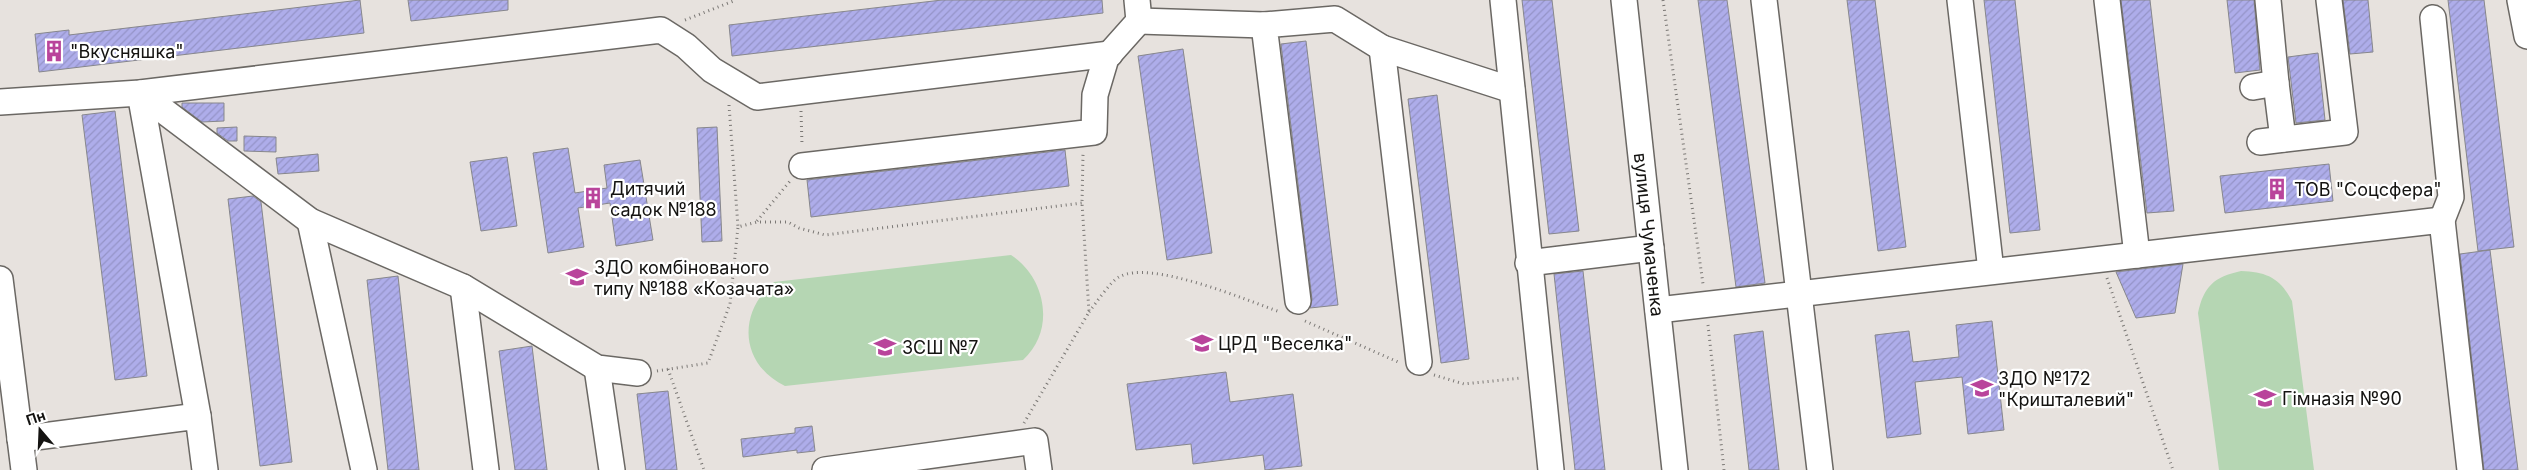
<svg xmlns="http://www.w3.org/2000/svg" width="2527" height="470" font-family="Inter,sans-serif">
	<defs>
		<pattern id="building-hatch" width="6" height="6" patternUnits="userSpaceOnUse" patternTransform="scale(1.25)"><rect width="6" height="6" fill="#aeadea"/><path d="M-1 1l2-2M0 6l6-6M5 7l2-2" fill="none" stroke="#9594c8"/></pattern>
	</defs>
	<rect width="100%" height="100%" fill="#e7e2de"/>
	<!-- garden -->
	<path fill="#b5d6b3" d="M1011,255C1046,278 1056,330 1023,360L785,386C740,364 737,313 774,282Z
		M2241,271C2267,272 2280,278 2292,301L2314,470H2219L2198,313C2204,286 2214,277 2241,271Z"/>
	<!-- building -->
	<path fill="url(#building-hatch)" stroke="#87878c" d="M360,0L364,33L39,72L35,34L69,30V35Z
		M408,0H508V10L411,21Z
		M942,0H1102L1103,13L732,56L729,25Z
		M1522,0H1552L1579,231L1549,234Z
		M1698,0H1727L1765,283L1736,287Z
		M1847,0H1875L1906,247L1878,251Z
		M1984,0H2015L2040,230L2010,233Z
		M2121,0H2150L2174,211L2147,213Z
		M2227,0H2254L2260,70L2235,73Z
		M2343,0H2368L2373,52L2350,54Z
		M2448,0H2484L2514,247L2478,251Z
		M1306,41L1338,305L1310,308L1312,299L1281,44Z
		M1183,49L1212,253L1167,260L1138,56Z
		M2318,53L2325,120L2296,123L2288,57Z
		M1437,95L1469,359L1441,363L1408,99Z
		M182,103H224V121L202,122L182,107Z
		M115,111L147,376L115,380L82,115Z
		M237,127V141H228L217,133V128Z
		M717,127L722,241L702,242L697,128Z
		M244,136L276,137V152L244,151Z
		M568,148L575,193L607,188L604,165L640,160L653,240L616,246L610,203L578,208L584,247L548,253L533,153Z
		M1065,150L1069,186L811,217L807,180Z
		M318,154L319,171L278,174L276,158Z
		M507,157L517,226L481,231L470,162Z
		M2329,164L2333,201L2225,213L2220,176Z
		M253,196L261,202L292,462L260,466L228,199Z
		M2490,250L2518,470H2484L2460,254Z
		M2183,264L2175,313L2136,318L2116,272Z
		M1583,271L1605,470H1575L1554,274Z
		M398,276L419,470H388L367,280Z
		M1992,321L2004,430L1968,434L1962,377L1915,382L1921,434L1887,438L1875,335L1909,331L1913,362L1959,357L1956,325Z
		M1763,331L1779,470H1749L1734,335Z
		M532,346L547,470H515L499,351Z
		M1226,372L1230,402L1293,394L1302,466L1265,470L1263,455L1193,464L1191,444L1136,450L1127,384Z
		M668,391L677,470H646L637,394Z
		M812,426L815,451L797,453V450L743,457L741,439L795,433V428Z"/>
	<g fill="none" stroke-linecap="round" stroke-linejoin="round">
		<!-- minor casing -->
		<g stroke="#6b6864" stroke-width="28">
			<g id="minor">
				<path d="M1503,0L1551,470"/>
				<path id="s1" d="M1624,0L1675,470"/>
				<path d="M1764,0L1820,470"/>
				<path d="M1960,0L1991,271"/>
				<path d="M2107,0L2137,255"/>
				<path d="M2268,0L2276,83"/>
				<path d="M2520,0L2527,36"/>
				<path d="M2433,18L2451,197L2442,220"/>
				<path d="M1139,21L1264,25"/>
				<path d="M2253,87L2276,83L2283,139"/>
				<path d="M0,102L140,93L661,30L686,46L712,70L757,97L1110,54"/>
				<path d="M2260,142L2345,132L2329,0"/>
				<path d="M802,166L1094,132L1095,95L1106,58L1139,21L1137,0"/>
				<path d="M310,221L364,470"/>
				<path d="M1528,263L1651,248"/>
				<path d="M0,279L24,470"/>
				<path d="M463,287L486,470"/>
				<path d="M1298,301L1264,25L1335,19L1382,48"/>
				<path d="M1658,310L2442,220L2470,470"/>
				<path d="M1419,362L1382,48L1512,90"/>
				<path d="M597,368L612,470"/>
				<path d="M198,416L140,93L310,221L463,287L597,368L638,373"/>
				<path d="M20,439L198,416L205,470"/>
				<path d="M825,470L1035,441L1039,470"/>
			</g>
		</g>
		<!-- path -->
		<path stroke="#7b7875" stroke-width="3" stroke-dasharray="1 4" stroke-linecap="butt" d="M1663,0L1703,284
			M685,20L736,0
			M729,105L738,227L757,222H788L799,228L825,235L1082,203
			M801,111L802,145
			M757,221L790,181
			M2107,278L2173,470
			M1089,312C1096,303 1110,282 1119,277C1150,259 1246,300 1280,312
			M1305,321L1398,362
			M1708,325L1724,470
			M668,369L704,470
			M657,371L708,363L730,304L738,227
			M1434,375L1464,384L1521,378
			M1024,423L1089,312L1082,203L1083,154"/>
		<!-- minor -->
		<use href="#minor" stroke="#fff" stroke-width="25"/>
	</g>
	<!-- icons -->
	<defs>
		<g id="building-bare" transform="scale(1.725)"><path d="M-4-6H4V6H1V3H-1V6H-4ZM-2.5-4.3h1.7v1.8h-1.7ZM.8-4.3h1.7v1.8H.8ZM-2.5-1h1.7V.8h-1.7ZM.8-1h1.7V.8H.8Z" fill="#b9449b" stroke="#fff" stroke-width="2.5" paint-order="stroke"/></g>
		<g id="school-bare" transform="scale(1.725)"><path d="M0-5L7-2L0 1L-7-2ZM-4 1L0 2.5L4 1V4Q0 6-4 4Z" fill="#b9449b" stroke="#fff" stroke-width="2.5" paint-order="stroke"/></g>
	</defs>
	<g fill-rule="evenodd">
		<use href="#building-bare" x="54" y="51"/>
		<use href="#building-bare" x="2277" y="189"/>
		<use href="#building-bare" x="593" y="198"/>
		<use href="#school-bare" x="577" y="277"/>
		<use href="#school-bare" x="1202" y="343"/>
		<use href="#school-bare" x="885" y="347"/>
		<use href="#school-bare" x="1982" y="388"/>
		<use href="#school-bare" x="2265" y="398"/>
	</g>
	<g text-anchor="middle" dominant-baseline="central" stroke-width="4.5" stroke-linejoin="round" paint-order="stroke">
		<!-- poi labels -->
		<g font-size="18" fill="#141311" stroke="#fff" text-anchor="start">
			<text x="70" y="51">"Вкусняшка"</text>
			<text x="610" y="188">Дитячий<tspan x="610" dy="21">садок №188</tspan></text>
			<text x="2294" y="189">ТОВ "Соцсфера"</text>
			<text x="594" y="267">ЗДО комбінованого<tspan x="594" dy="21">типу №188 «Козачата»</tspan></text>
			<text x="1218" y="343">ЦРД "Веселка"</text>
			<text x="902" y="347">ЗСШ №7</text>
			<text x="1998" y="378">ЗДО №172<tspan x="1998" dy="21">"Кришталевий"</tspan></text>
			<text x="2282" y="398">Гімназія №90</text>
		</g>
		<!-- street labels -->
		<g font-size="18" fill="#141311" stroke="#fff">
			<text stroke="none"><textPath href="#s1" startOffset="236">вулиця Чумаченка</textPath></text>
		</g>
	</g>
	<!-- north arrow -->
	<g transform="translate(40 430) rotate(341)" stroke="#ffffff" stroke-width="4" paint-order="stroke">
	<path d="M0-4L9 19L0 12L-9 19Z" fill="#141311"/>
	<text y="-8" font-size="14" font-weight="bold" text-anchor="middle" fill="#141311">Пн</text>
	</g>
</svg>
